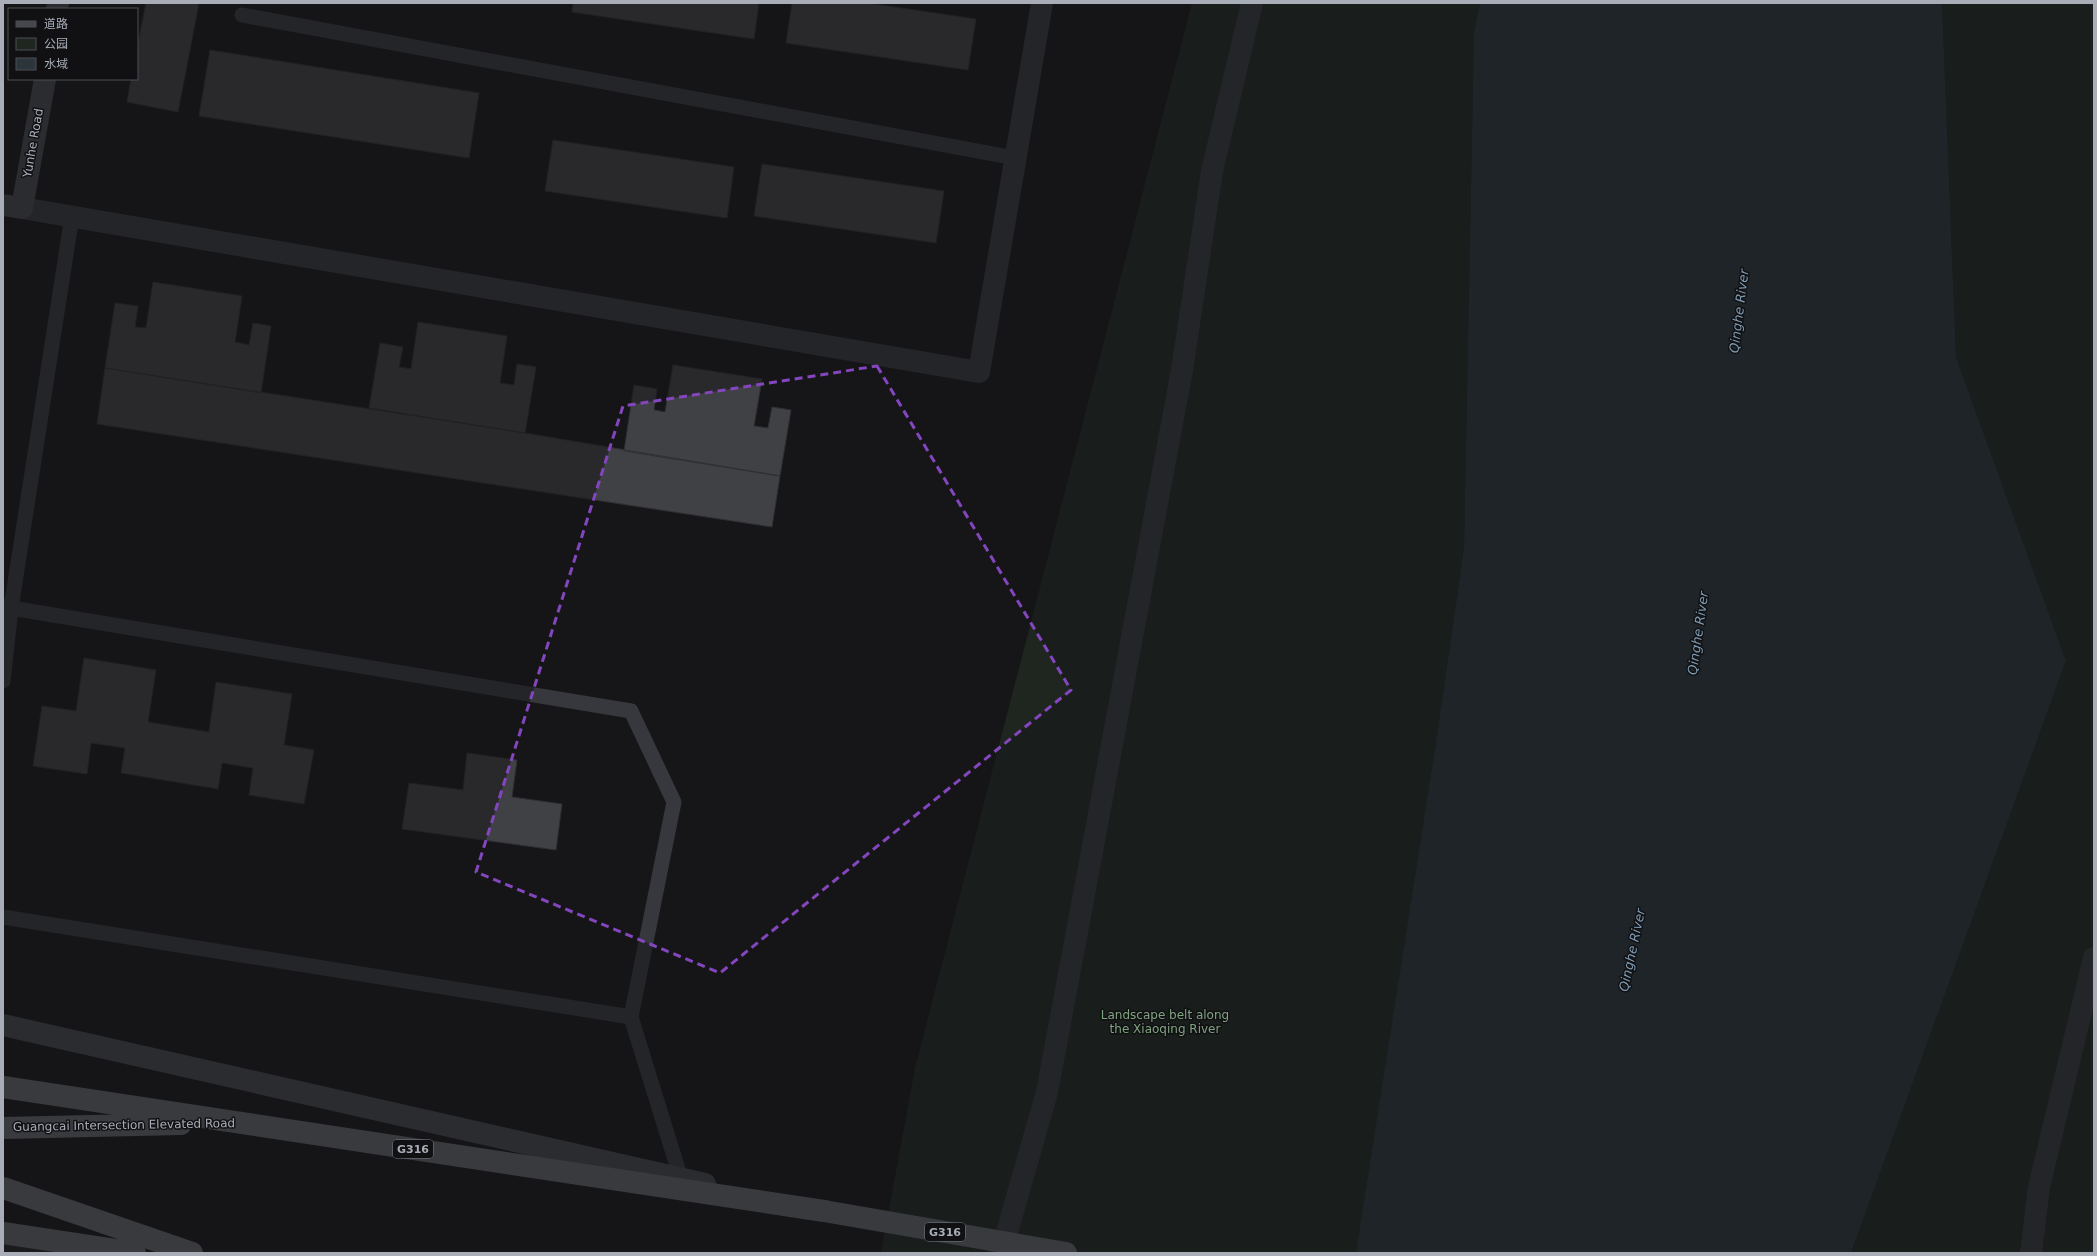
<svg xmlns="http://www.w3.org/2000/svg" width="2097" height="1256" font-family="'DejaVu Sans','Noto Sans SC',sans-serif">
	<rect width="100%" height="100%" fill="#161618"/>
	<!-- built -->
	<path fill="#222225" d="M3,1233L135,1253H3Z"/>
	<!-- green -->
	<path fill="#1e261f" d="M1192,3H1480L1474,32L1464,548L1381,1131L1361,1253H881L915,1068Z
		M1942,3H2094V1253H1851L2066,661L1956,357Z"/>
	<!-- water -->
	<path fill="#2c353c" d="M1480,3H1942L1956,357L2066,661L1851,1253H1356L1436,743L1464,548L1474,32Z"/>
	<!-- building -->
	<path fill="#404145" stroke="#303034" d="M146,3H199L178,112L127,102L131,79H137V48Z
		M573,3H759L754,39L572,12Z
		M792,3H867L976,19L968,70L786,43Z
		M210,50L479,93L469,158L199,116Z
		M553,140L734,167L727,218L545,191Z
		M762,164L944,191L936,243L754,216Z
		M153,282L242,296L235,342L249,345L253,323L271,326L261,393L105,368L115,303L138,306L135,327L146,328Z
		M418,322L507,336L500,383L514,385L517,364L536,367L525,433L369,408L380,343L403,347L399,367L411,369Z
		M673,365L762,379L754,426L768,428L772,407L791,410L780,476L624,451L634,385L657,389L654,410L665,412Z
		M105,368L525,433L780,476L772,527L97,424Z
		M84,658L156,670L148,722L209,732L216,682L292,694L284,745L314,750L304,804L249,795L253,768L222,763L218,789L121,773L125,748L91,743L87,774L33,766L42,706L76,711Z
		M467,753L517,760L512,797L562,804L556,850L402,829L409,783L463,790Z"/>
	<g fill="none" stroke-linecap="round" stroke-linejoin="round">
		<!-- lane -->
		<path stroke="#37383d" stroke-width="15" d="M242,15L1015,158
			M3,606L11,608L72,216
			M3,681L11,608L631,711L674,802L631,1017L681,1179
			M3,917L631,1017"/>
		<!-- street -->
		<path stroke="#37383d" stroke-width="22" d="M22,208L979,372L1042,3
			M1001,1253L1047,1092L1182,370L1212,171L1252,3
			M2031,1253L2039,1187L2094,958"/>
		<!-- secondary -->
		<path stroke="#45474d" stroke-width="22" d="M57,9L58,3
			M3,205L22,208L45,79
			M3,1025L705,1184"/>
		<!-- highway -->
		<path stroke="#63666e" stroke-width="22" d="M3,1087L824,1211
			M3,1128L181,1124
			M3,1188L192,1253
			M3,1233L135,1253"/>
		<!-- highway-bridge -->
		<path stroke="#63666e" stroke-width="22" d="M824,1211L1066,1253"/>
	</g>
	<!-- marked area -->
	<path d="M0 0H2097V1256H0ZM877,366L1071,690L720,973L476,872L623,406Z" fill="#161618" fill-opacity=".55" fill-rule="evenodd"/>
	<path fill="none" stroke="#8446be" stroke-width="3" stroke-dasharray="8 5" stroke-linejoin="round" d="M877,366L1071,690L720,973L476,872L623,406Z"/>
	<g text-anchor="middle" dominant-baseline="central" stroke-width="3" stroke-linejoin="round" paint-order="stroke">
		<!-- shield labels -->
		<g fill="#111113" stroke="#7b7e86" stroke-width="1">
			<rect x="393" y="1140" width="40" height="18" rx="3"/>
			<rect x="925" y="1223" width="40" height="18" rx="3"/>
		</g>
		<g font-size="11" font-weight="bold" fill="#a8adb8">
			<text x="413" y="1149">G316</text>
			<text x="945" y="1232">G316</text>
		</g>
		<!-- street labels -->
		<g font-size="12" fill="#a8adb8" stroke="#111113">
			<text transform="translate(33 143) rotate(-80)">Yunhe Road</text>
			<text transform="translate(124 1125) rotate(-1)">Guangcai Intersection Elevated Road</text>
		</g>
		<!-- park labels -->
		<g font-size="12" fill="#7fa381" stroke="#111113">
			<text x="1165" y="1015">Landscape belt along<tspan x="1165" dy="14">the Xiaoqing River</tspan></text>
		</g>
		<!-- water labels -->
		<g font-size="13" font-style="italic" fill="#7f9bb3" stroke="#111113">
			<text transform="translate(1739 311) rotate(-83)">Qinghe River</text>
			<text transform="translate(1698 633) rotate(-82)">Qinghe River</text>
			<text transform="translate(1632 950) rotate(-78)">Qinghe River</text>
		</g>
	</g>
	<!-- border -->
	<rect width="2097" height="1256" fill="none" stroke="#a8adb8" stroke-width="8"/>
	<!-- legend -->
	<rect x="8" y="8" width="130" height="72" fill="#111113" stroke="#4d4f55"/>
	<rect x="16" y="21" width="20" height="6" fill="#45474d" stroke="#4d4f55"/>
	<text x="44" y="28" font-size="12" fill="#a8adb8">道路</text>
	<rect x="16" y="38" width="20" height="12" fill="#1e261f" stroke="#4d4f55"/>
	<text x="44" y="48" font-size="12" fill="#a8adb8">公园</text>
	<rect x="16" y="58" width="20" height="12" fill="#2c353c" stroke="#4d4f55"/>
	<text x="44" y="68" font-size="12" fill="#a8adb8">水域</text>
</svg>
